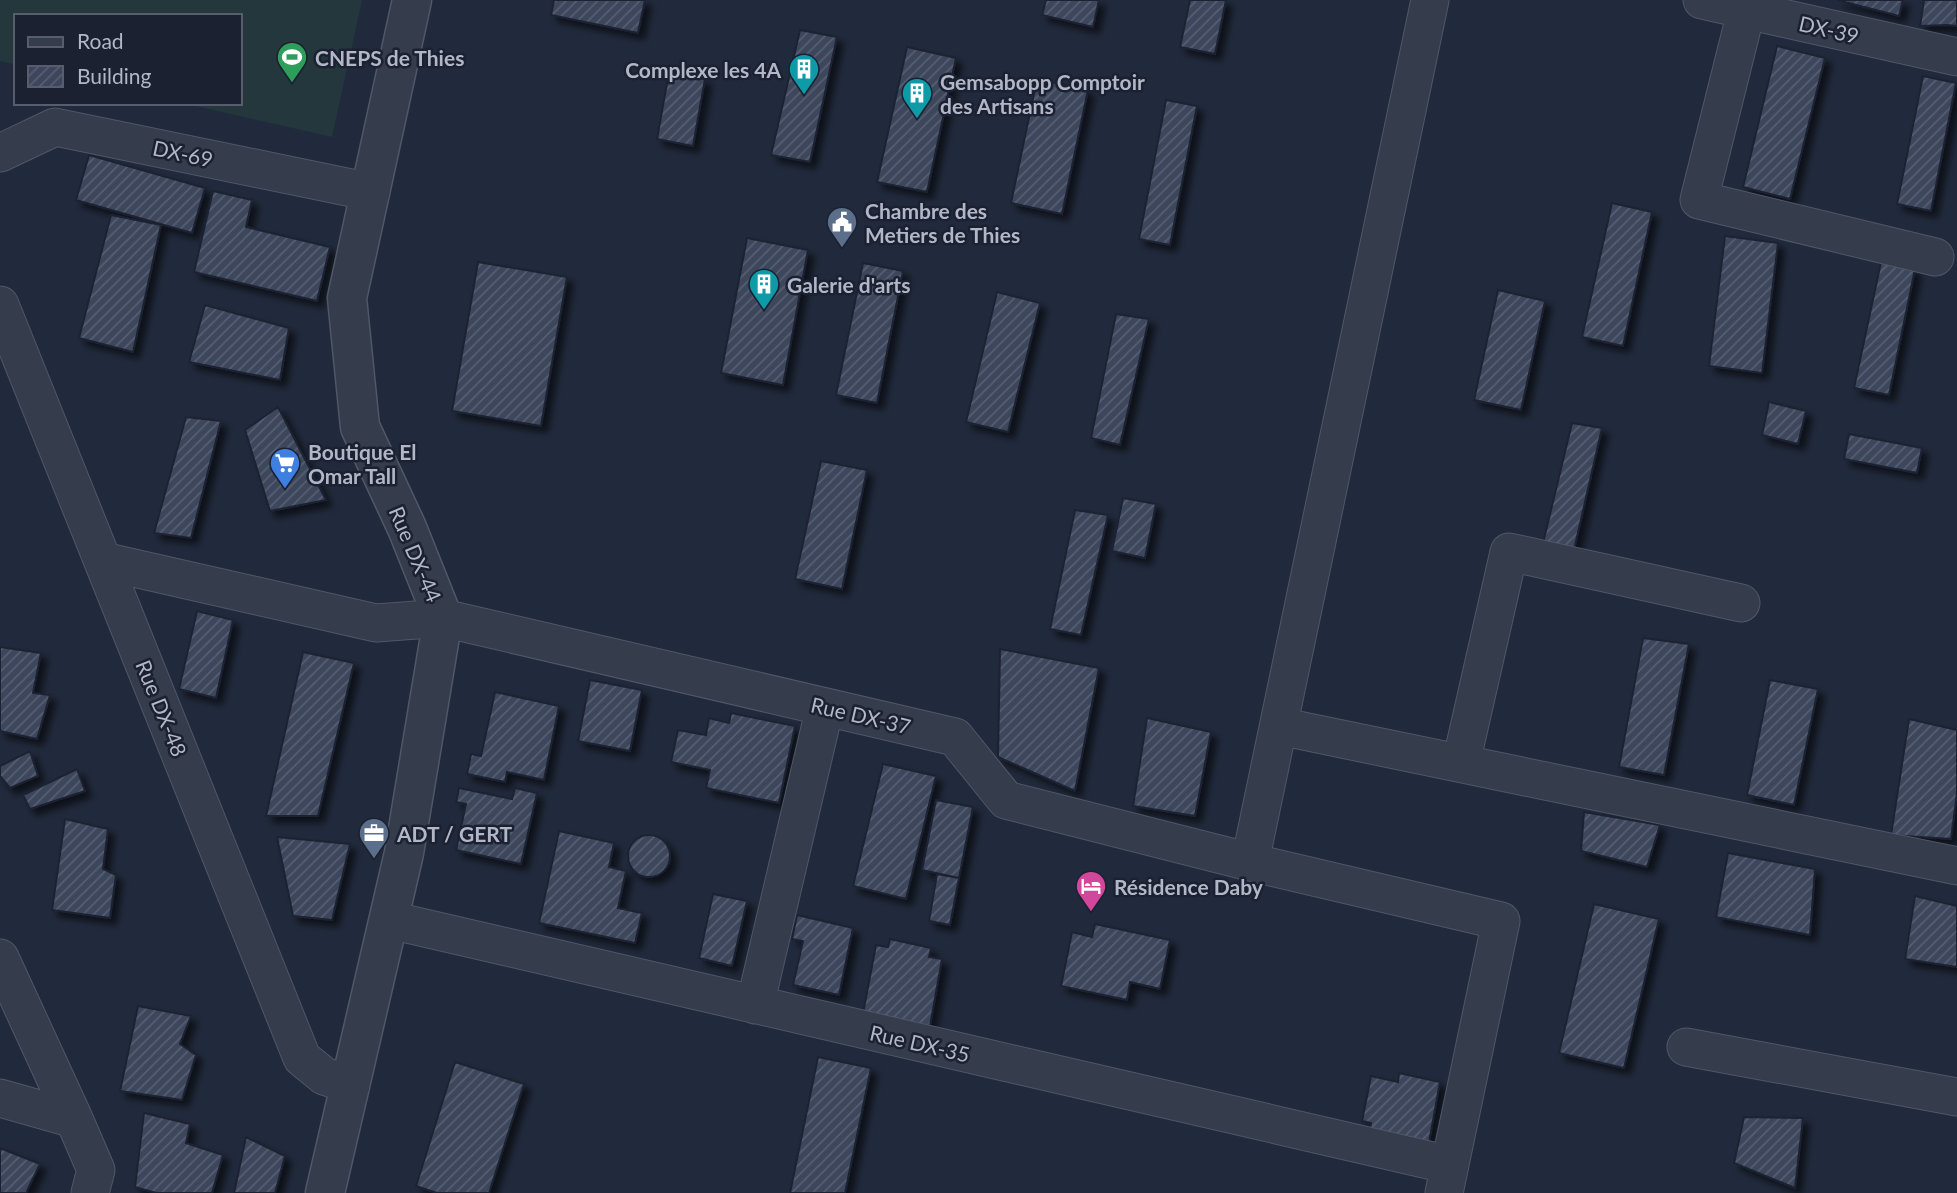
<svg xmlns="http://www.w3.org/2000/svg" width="1957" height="1193" font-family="Lato,sans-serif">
	<defs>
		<pattern id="building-hatch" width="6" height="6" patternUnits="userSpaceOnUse" patternTransform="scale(1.75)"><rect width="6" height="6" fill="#3d465c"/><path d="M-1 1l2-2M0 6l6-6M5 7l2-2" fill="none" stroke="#575e72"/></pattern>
		<filter id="shadow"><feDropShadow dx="6" dy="6" stdDeviation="3.5" flood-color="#0009"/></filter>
	</defs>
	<rect width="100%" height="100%" fill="#212a3c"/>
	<!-- grass -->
	<path fill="#23373d" d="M0,0H362L332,137L183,103H240V16H16V65L0,61Z"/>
	<!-- building -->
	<path fill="url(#building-hatch)" stroke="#1d2333" stroke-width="2" filter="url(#shadow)" d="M554,0H645L638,33L551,15Z
		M1046,0H1099L1093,27L1042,15Z
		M1190,0H1226L1215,54L1180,47Z
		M1837,0H1903L1899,16Z
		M1924,0H1957V26L1947,25L1920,26Z
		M800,30L837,37L810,162L771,155Z
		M1777,46L1825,58L1790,199L1743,187Z
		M907,47L956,58L927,192L877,182Z
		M669,72L705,79L693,146L657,139Z
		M1923,76L1956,83L1931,211L1897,204Z
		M1037,79L1088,90L1062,214L1011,203Z
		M1166,100L1197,106L1170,245L1139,239Z
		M89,155L205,188L192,233L76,200Z
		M213,191L252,200L246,227L330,247L317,301L194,272Z
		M1612,203L1652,212L1623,346L1582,337Z
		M111,215L161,225L133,352L79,338Z
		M1725,236L1778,243L1762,373L1709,366Z
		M747,238L808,250L783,385L721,373Z
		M478,262L567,277L541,426L452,411Z
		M1881,262L1915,269L1889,395L1854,388Z
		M863,263L903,271L877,403L836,395Z
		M1498,290L1545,301L1521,410L1474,400Z
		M997,292L1040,303L1008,432L966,422Z
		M205,305L289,328L280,380L189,362Z
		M1116,314L1149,319L1120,445L1091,438Z
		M1769,402L1806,411L1798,444L1762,435Z
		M278,407L326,500L270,511L245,430Z
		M186,417L221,421L191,538L154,533Z
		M1572,423L1602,428L1574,550L1543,543Z
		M1849,434L1922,448L1917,473L1844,459Z
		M821,461L867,470L842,589L795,579Z
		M1123,498L1156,504L1145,558L1112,551Z
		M1075,510L1108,515L1081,635L1050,629Z
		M197,611L233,620L216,698L179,689Z
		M1643,638L1689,644L1664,775L1619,767Z
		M0,647L41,653L33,693L50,695L37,739L0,731Z
		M1000,649L1099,668L1075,791L998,757Z
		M303,652L354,663L318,816H266Z
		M590,680L642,690L630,751L578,741Z
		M1770,680L1818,689L1794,805L1747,795Z
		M495,692L559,706L544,780L507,772L505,782L467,774L471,754L481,756Z
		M731,713L795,726L779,803L706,788L710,770L671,762L678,730L706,735L709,718L729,723Z
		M1147,718L1211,732L1195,816L1133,806Z
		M1909,719L1957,730V793L1951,839L1891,835Z
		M30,751L38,776L10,788L0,776V766Z
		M883,764L936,776L906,899L853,886Z
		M77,769L85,791L30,809L23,795Z
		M459,788L512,799L515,788L537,793L521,864L456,850L466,804L456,802Z
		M936,800L973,807L959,878L922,870Z
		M1584,812L1660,825L1647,867L1581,851Z
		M65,819L108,829L103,869L116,875L110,918L52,910Z
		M559,831L614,843L609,867L626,871L618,908L642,913L635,943L539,923Z
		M628 856a21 21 0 1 1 42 0a21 21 0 1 1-42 0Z
		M277,837L350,844L332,920L293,916Z
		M1728,853L1815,869L1810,935L1716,917Z
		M937,874L959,878L950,925L929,921Z
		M713,894L747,901L732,966L699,958Z
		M1915,896L1957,906V967L1905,959Z
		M1594,904L1659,919L1624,1068L1559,1053Z
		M797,915L853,928L839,995L793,985L803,941L792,939Z
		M1095,924L1170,940L1160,989L1130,982L1127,1000L1061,986L1072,932L1092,937Z
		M890,939L931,948L929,957L942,959L930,1026L863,1013L876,945L888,947Z
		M138,1006L191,1016L180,1044L196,1055L182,1100L120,1091Z
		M818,1057L871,1068L845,1193H790Z
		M455,1062L524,1084L489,1193H437L416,1186Z
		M1399,1073L1440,1082L1428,1148L1369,1136L1371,1123L1362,1121L1371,1076L1398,1082Z
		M144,1113L190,1124L186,1143L223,1155L212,1193H156L135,1187Z
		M1744,1117L1803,1118L1795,1188L1734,1163Z
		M246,1137L285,1156L275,1193H234Z
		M0,1148L40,1164L26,1193H0Z"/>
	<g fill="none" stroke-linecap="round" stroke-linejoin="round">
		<!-- minor casing -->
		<g stroke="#505767" stroke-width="39">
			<path id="minor" d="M1702,0L1957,57
				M1749,0L1699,200L1935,257
				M0,153L55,127L371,192
				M0,305L302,1058L324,1076L351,1085
				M103,561L376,623L443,618L955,737L1006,800L1250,862L1501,921L1444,1193
				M1279,726L1957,866
				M1461,763L1509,552L1741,603
				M1250,862L1430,0
				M390,920L1450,1165
				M0,958L74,1119L96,1170L90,1193
				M755,1005L825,707
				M1686,1047L1957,1097
				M0,1098L74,1119"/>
		</g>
		<!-- tertiary casing -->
		<g stroke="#505767" stroke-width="41">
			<path id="tertiary" d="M325,1193L404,853L443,618L407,528L360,427L347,298L412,0"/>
		</g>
		<!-- minor -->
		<use href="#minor" stroke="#353c4c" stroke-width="37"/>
		<!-- tertiary -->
		<use href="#tertiary" stroke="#353c4c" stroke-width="38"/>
	</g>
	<!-- icons -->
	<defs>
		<g id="stadium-pin" transform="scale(1.575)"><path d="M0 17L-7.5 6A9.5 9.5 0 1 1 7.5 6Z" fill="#2e9e5b" stroke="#1b2131"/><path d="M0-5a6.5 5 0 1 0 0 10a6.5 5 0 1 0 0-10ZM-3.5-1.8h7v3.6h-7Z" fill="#fff"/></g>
		<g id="building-pin" transform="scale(1.575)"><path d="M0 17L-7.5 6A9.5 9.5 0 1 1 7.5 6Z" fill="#0f9aa8" stroke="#1b2131"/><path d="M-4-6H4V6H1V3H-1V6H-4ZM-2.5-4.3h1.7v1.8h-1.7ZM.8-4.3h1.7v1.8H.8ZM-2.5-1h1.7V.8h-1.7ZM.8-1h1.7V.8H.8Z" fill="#fff"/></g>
		<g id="civic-pin" transform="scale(1.575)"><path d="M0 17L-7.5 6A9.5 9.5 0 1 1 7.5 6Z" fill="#5c6f8a" stroke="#1b2131"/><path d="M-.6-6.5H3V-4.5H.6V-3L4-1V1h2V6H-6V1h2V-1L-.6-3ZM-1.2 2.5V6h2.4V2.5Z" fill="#fff"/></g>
		<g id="supermarket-pin" transform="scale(1.575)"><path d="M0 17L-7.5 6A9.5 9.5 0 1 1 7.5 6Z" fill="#3f7fe0" stroke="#1b2131"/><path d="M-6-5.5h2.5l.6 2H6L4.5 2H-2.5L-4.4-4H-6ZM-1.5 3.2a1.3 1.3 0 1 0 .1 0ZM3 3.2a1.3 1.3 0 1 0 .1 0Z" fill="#fff"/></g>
		<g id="office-pin" transform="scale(1.575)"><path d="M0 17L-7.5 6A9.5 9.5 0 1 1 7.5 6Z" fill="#5c6f8a" stroke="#1b2131"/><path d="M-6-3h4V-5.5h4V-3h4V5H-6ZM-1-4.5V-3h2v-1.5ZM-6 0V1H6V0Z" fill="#fff"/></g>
		<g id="hotel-pin" transform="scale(1.575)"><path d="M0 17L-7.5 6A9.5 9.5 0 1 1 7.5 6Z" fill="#d1479c" stroke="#1b2131"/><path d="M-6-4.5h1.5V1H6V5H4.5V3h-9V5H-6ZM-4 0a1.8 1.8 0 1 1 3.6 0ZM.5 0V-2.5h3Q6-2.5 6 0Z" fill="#fff"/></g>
	</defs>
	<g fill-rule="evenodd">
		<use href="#stadium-pin" x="292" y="57"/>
		<use href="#building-pin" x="804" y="69"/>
		<use href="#building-pin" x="917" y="93"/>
		<use href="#civic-pin" x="842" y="222"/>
		<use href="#building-pin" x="764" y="284"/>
		<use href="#supermarket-pin" x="285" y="463"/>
		<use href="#office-pin" x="374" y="833"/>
		<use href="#hotel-pin" x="1091" y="886"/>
	</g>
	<g text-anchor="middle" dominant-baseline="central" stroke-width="5" stroke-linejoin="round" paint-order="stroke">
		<!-- street labels -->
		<g font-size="21" fill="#b1b7c8" stroke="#1b2131">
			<text transform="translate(1829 29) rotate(13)">DX-39</text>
			<text transform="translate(183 153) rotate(12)">DX-69</text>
			<text transform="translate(416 554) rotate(67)">Rue DX-44</text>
			<text transform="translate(162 708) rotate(68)">Rue DX-48</text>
			<text transform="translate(861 715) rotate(13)">Rue DX-37</text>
			<text transform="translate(920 1043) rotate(13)">Rue DX-35</text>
		</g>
		<!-- poi labels -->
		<g font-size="21" font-weight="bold" fill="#b1b7c8" stroke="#1b2131" text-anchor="start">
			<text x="315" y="57">CNEPS de Thies</text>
			<text x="781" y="69" text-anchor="end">Complexe les 4A</text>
			<text x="940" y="81">Gemsabopp Comptoir<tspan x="940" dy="24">des Artisans</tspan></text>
			<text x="865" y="210">Chambre des<tspan x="865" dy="24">Metiers de Thies</tspan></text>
			<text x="787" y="284">Galerie d'arts</text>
			<text x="308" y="451">Boutique El<tspan x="308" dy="24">Omar Tall</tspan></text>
			<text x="397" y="833">ADT / GERT</text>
			<text x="1114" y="886">Résidence Daby</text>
		</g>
	</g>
	<!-- legend -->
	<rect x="14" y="14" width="228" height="91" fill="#1b2131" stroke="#575d6d" stroke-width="2"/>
	<rect x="28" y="37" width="35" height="10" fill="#353c4c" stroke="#575d6d" stroke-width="2"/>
	<text x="77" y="49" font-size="21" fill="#b1b7c8">Road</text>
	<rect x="28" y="66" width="35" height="21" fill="url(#building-hatch)" stroke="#575d6d" stroke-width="2"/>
	<text x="77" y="84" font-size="21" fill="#b1b7c8">Building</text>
</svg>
